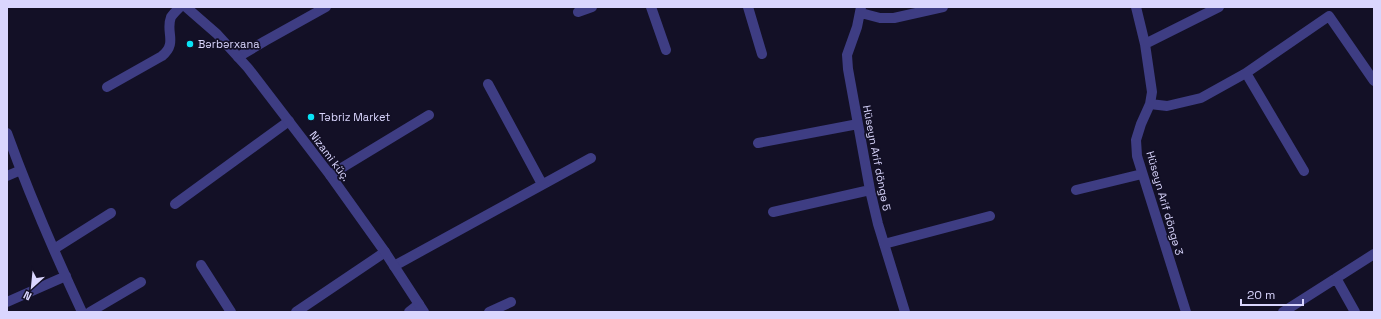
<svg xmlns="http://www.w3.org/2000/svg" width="1381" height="319" font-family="'Space Grotesk',sans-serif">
	<rect width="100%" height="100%" fill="#131026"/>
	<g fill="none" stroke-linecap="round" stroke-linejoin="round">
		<!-- minor -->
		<path stroke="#3e3d83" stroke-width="10" d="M651,7L666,50
			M748,7L762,54
			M861,7L857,27L847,55L848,69L870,190L878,224L905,312
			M1136,7L1145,44L1152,92L1150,104L1141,124L1136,140L1137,156L1186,312
			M578,12L592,7
			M861,13L880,18H894L943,7
			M1145,44L1219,7
			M238,57L265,41L326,7
			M1246,73L1304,171
			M488,84L542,184
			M107,87L162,56C178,43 165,32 171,17C173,14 177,10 180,7
			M1150,104L1167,106L1201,98L1246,73L1329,16L1374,81
			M7,133C29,194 55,254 82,312
			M758,143L858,124
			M330,175L429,115
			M7,176L21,170
			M1076,190L1142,174
			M175,204L289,121
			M773,212L870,190
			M884,244L990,216
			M54,249L111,213
			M201,265L231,312
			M394,266L591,158
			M1336,278L1355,312
			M7,302L66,276
			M90,312L141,282
			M296,312L385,252
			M409,312L419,304
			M489,312L511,302
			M1283,312L1374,254"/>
		<!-- tertiary -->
		<path stroke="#3e3d83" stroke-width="10" d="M186,7L217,34L248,68L330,175L385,252L424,312"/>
	</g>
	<!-- markers -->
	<g fill="#09e3f6" stroke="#131026" stroke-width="1.5">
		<circle cx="190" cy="44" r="4"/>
		<circle cx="311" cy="117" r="4"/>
	</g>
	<g text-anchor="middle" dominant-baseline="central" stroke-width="3.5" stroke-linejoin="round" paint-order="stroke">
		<!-- poi labels -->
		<g font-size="11" fill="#dad6fe" stroke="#131026" text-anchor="start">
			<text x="198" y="44">Bərbərxana</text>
			<text x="319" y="117">Təbriz Market</text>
		</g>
		<!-- street labels -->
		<g font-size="11" fill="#dad6fe" stroke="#131026">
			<text transform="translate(330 156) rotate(53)">Nizami küç.</text>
			<text transform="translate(877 158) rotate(79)">Hüseyn Arif döngə 5</text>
			<text transform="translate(1165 203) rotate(74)">Hüseyn Arif döngə 3</text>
		</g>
	</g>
	<!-- border -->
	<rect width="1381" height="319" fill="none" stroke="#dad6fe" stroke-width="16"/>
	<!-- north arrow -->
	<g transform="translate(32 287) rotate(207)" stroke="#131026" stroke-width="3" paint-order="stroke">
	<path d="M0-3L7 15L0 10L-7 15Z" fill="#dad6fe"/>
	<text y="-6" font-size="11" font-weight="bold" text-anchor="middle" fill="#dad6fe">N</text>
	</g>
	<!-- scale -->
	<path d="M1241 299v6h62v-6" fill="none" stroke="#dad6fe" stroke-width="2"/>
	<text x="1247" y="299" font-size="12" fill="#dad6fe" stroke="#131026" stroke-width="3" paint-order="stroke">20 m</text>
</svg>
